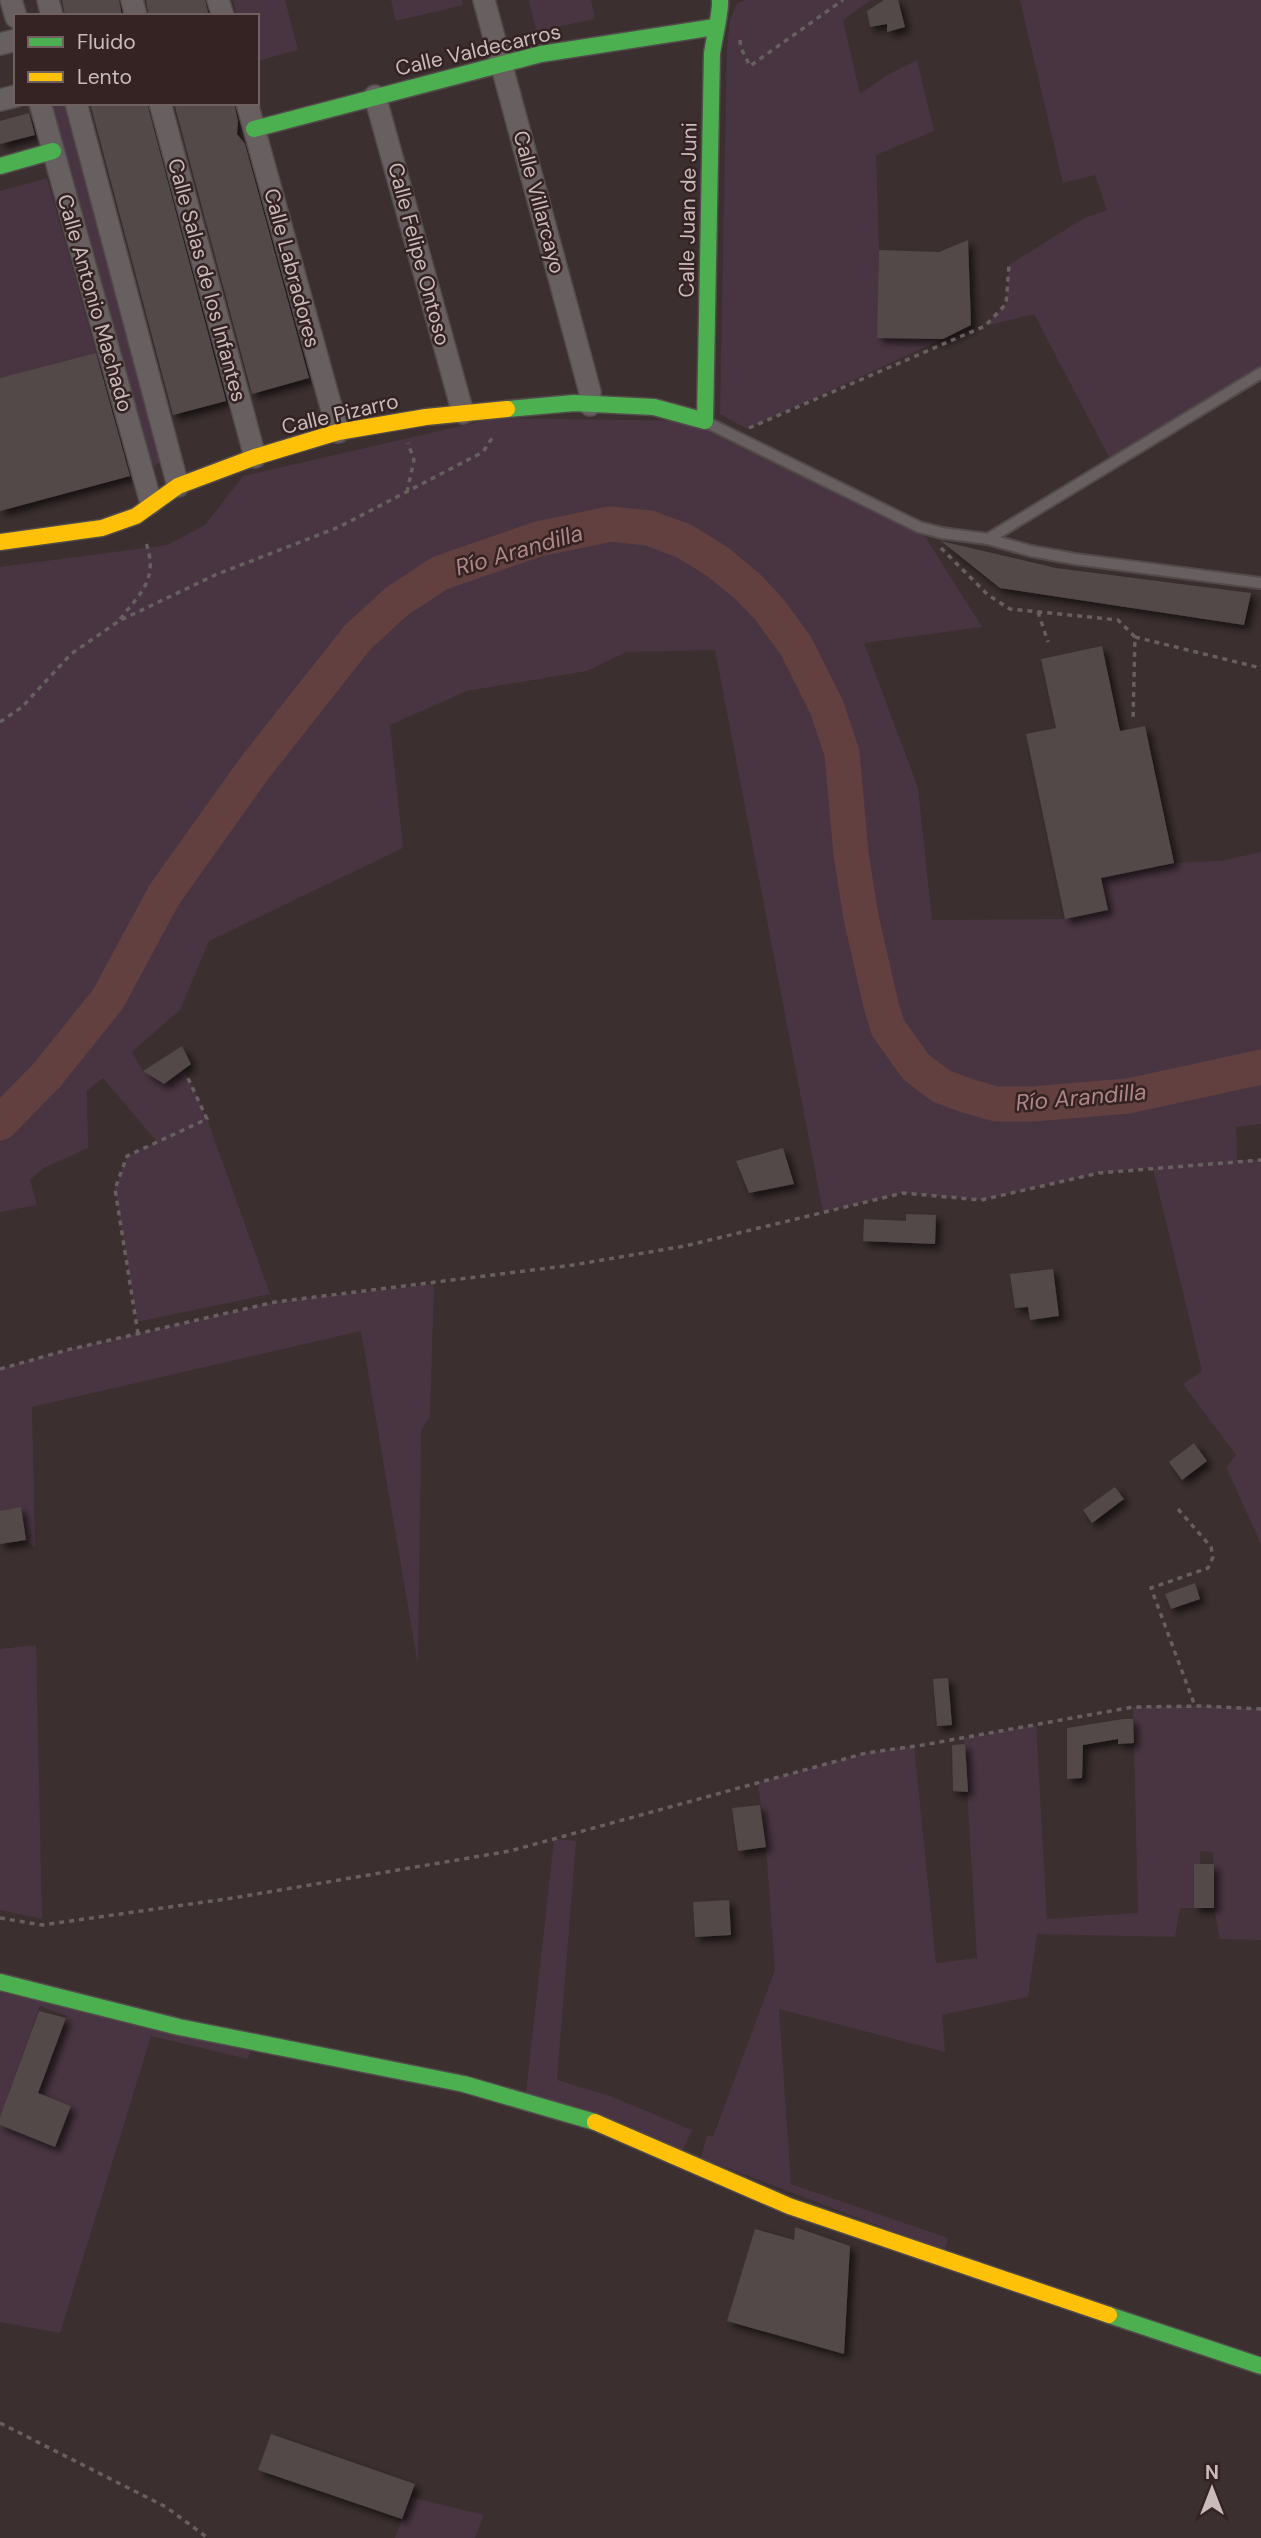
<svg xmlns="http://www.w3.org/2000/svg" width="1261" height="2538" font-family="'DM Sans',sans-serif">
	<defs>
		<filter id="shadow"><feDropShadow dx="5" dy="5" stdDeviation="3.5" flood-color="#0009"/></filter>
	</defs>
	<rect width="100%" height="100%" fill="#3b2f2f"/>
	<!-- green -->
	<path fill="#493541" d="M233,0H285L298,50L257,61V16H237Z
		M391,0H462L463,5L396,21Z
		M529,0H591L595,19L536,31Z
		M746,0H871L843,20L860,94L889,74L917,60L934,131L876,155L879,250L878,338L943,339L747,429L720,414L727,47L730,20L737,3Z
		M1020,0H1261V373L1112,463L1034,314L985,326L1006,304L1009,265L1084,218L1107,210L1095,175L1063,183Z
		M55,103H63L67,109L161,461L155,466L149,465L51,108Z
		M47,178L131,476L0,511V191Z
		M496,418L705,421L919,527L982,627L864,643L918,788L932,920L1065,919L1108,910L1101,878L1174,863L1221,861L1261,852V1124L1236,1127L1237,1160H1261V1544L1226,1467L1236,1455L1183,1384L1202,1371L1153,1168L1099,1173L981,1200L903,1193L823,1212L715,650L626,652L587,671L467,691L390,725L403,848L209,941L180,1010L132,1052L143,1071L163,1084L184,1069L207,1119L270,1294L137,1322L115,1189L127,1156L157,1142L103,1078L87,1091L88,1148L44,1168L30,1180L37,1205L0,1212V567L167,545L205,525L243,476Z
		M434,1284L430,1416L421,1431L418,1665L361,1331L32,1407L35,1548L26,1540L21,1508L0,1511V1369L67,1350L275,1302Z
		M36,1645L42,1919L0,1910V1649Z
		M1204,1706L1261,1709V1940L1220,1939L1214,1908L1213,1852L1200,1851V1864H1194V1908H1180L1175,1937L1037,1934L1028,1997L942,2015L945,2052L779,2009L791,2184L948,2238L945,2251L701,2158L707,2135L713,2137L775,1970L766,1847L758,1783L866,1753L914,1746L936,1963L977,1958L964,1738L1036,1725L1047,1919L1138,1913L1133,1707Z
		M554,1839L576,1841L557,2080L610,2096L692,2130L683,2150L525,2102Z
		M0,1992L250,2051L248,2059L151,2036L60,2333L0,2322V2125L55,2147L71,2106L38,2093L67,2016L40,2006L0,2117Z
		M410,2497L484,2515L475,2538H395Z"/>
	<g fill="none" stroke-linecap="round" stroke-linejoin="round">
		<!-- river -->
		<path stroke="#634040" stroke-width="35" d="M0,1123L47,1075L108,999L164,895L253,770L357,638L396,602L440,573L538,539L610,524L649,528L684,541L718,562L748,587L769,609L796,646L827,708L842,753L851,854L861,917L881,1005L888,1028L916,1067L941,1086L968,1096L996,1104H1033L1128,1096L1261,1067"/>
	</g>
	<!-- building -->
	<path fill="#524848" filter="url(#shadow)" d="M62,0H119L122,16H65Z
		M146,0H205L209,16H149Z
		M884,0H898L905,27L887,32V24L870,27L867,11Z
		M90,103H147L226,401L173,415Z
		M174,103H234L238,121L237,134L245,144L309,378L252,394Z
		M29,113L35,135L0,144V121Z
		M968,240L971,325L943,339L877,338L879,250L939,252Z
		M96,353L130,476L0,511V378Z
		M941,541L1056,568L1251,593L1244,625L1000,588Z
		M1102,646L1120,731L1145,726L1174,863L1101,878L1108,910L1065,919L1026,734L1056,728L1041,659Z
		M182,1046L191,1064L164,1084L143,1071Z
		M783,1148L794,1184L749,1193L736,1161Z
		M906,1214L936,1215L935,1244L863,1241L864,1219L906,1221Z
		M1053,1269L1059,1316L1030,1320L1028,1307L1015,1308L1010,1274Z
		M1194,1443L1207,1461L1182,1480L1169,1462Z
		M1115,1487L1124,1499L1092,1523L1083,1510Z
		M21,1507L26,1540L0,1544V1511Z
		M1195,1583L1200,1599L1171,1609L1165,1594Z
		M948,1678L952,1725L937,1726L933,1679Z
		M1123,1719H1133L1134,1743L1118,1744V1739L1083,1745L1082,1778L1067,1779V1728Z
		M965,1744L968,1792L953,1791L952,1745Z
		M760,1805L766,1847L738,1851L732,1808Z
		M1194,1864H1214V1908H1194Z
		M729,1900L731,1935L695,1937L693,1902Z
		M39,2011L66,2018L38,2093L71,2106L55,2147L0,2125V2117Z
		M795,2227L850,2246L844,2354L727,2321L755,2229L794,2240Z
		M271,2434L415,2484L402,2519L258,2470Z"/>
	<g fill="none" stroke-linecap="round" stroke-linejoin="round">
		<!-- lane casing -->
		<g stroke="#534b4b" stroke-width="14">
			<path id="lane" d="M708,423L919,527L942,533L988,539L1031,551L1075,559L1261,583
				M988,539L1261,373"/>
		</g>
		<!-- street casing -->
		<g stroke="#534b4b" stroke-width="24">
			<path id="street" d="M11,0L16,17
				M48,0L52,16
				M132,0L136,16
				M218,0L223,16
				M484,0L590,392V405
				M0,44L16,40
				M375,96L463,413
				M0,100L16,96
				M40,103L151,503
				M76,103L178,486
				M160,103L255,457
				M247,103L338,432"/>
		</g>
		<!-- fast casing -->
		<g stroke="#534b4b" stroke-width="19">
			<path id="fast" d="M254,129L541,54L715,27
				M0,166L53,151
				M507,409L574,403L654,407L705,421L712,54C714,38 721,13 720,0
				M0,1982L179,2027L464,2084L595,2122
				M1109,2315L1261,2366"/>
		</g>
		<!-- slow casing -->
		<g stroke="#534b4b" stroke-width="19">
			<path id="slow" d="M0,542L102,528L136,516L178,486L255,457L338,432L426,417L507,409
				M595,2122L789,2206L1109,2315"/>
		</g>
		<!-- path -->
		<path stroke="#685f60" stroke-width="3.5" stroke-dasharray="5 5" stroke-linecap="butt" d="M740,40L741,48L750,66L843,0
			M749,428L985,326L1006,304L1009,265
			M407,492L414,460L408,443
			M941,548L988,595L1010,609L1118,620L1135,637L1133,721
			M1038,612L1048,642
			M120,619C143,591 159,577 145,540
			M1135,637L1261,668
			M0,722L22,707L71,654L119,621L215,575L339,527L483,452L494,435
			M138,1334L115,1189L127,1156L207,1119L187,1076
			M0,1369L67,1350L275,1302L573,1265L685,1246L903,1193L981,1200L1099,1173L1261,1160
			M1178,1509L1211,1547L1213,1557L1208,1568L1151,1588L1195,1706
			M0,1918L42,1925L233,1898L510,1851L866,1753L923,1745L1133,1707L1204,1706L1261,1709
			M0,2423L166,2507L208,2538"/>
		<!-- lane -->
		<use href="#lane" stroke="#686060" stroke-width="10"/>
		<!-- street -->
		<use href="#street" stroke="#686060" stroke-width="21"/>
		<!-- fast -->
		<use href="#fast" stroke="#4caf50" stroke-width="16"/>
		<!-- slow -->
		<use href="#slow" stroke="#ffc107" stroke-width="16"/>
	</g>
	<g text-anchor="middle" dominant-baseline="central" stroke-width="5" stroke-linejoin="round" paint-order="stroke">
		<!-- street labels -->
		<g font-size="21" fill="#cabbbb" stroke="#352323">
			<text transform="translate(478 50) rotate(-13)">Calle Valdecarros</text>
			<text transform="translate(539 202) rotate(75)">Calle Villarcayo</text>
			<text transform="translate(688 210) rotate(-89)">Calle Juan de Juni</text>
			<text transform="translate(419 254) rotate(75)">Calle Felipe Ontoso</text>
			<text transform="translate(292 268) rotate(75)">Calle Labradores</text>
			<text transform="translate(207 280) rotate(75)">Calle Salas de los Infantes</text>
			<text transform="translate(95 303) rotate(74)">Calle Antonio Machado</text>
			<text transform="translate(340 414) rotate(-13)">Calle Pizarro</text>
		</g>
		<!-- water labels -->
		<g font-size="23" font-style="italic" fill="#ae8686" stroke="#352323">
			<text transform="translate(519 550) rotate(-16)">Río Arandilla</text>
			<text transform="translate(1081 1097) rotate(-5)">Río Arandilla</text>
		</g>
	</g>
	<!-- legend -->
	<rect x="14" y="14" width="245" height="91" fill="#352323" stroke="#716060" stroke-width="2"/>
	<rect x="28" y="37" width="35" height="10" fill="#4caf50" stroke="#716060" stroke-width="2"/>
	<text x="77" y="49" font-size="21" fill="#cabbbb">Fluido</text>
	<rect x="28" y="72" width="35" height="10" fill="#ffc107" stroke="#716060" stroke-width="2"/>
	<text x="77" y="84" font-size="21" fill="#cabbbb">Lento</text>
	<!-- north arrow -->
	<g transform="translate(1212 2489)" stroke="#352323" stroke-width="5" paint-order="stroke">
	<path d="M0-5L12 26L0 18L-12 26Z" fill="#cabbbb"/>
	<text y="-10" font-size="19" font-weight="bold" text-anchor="middle" fill="#cabbbb">N</text>
	</g>
</svg>
